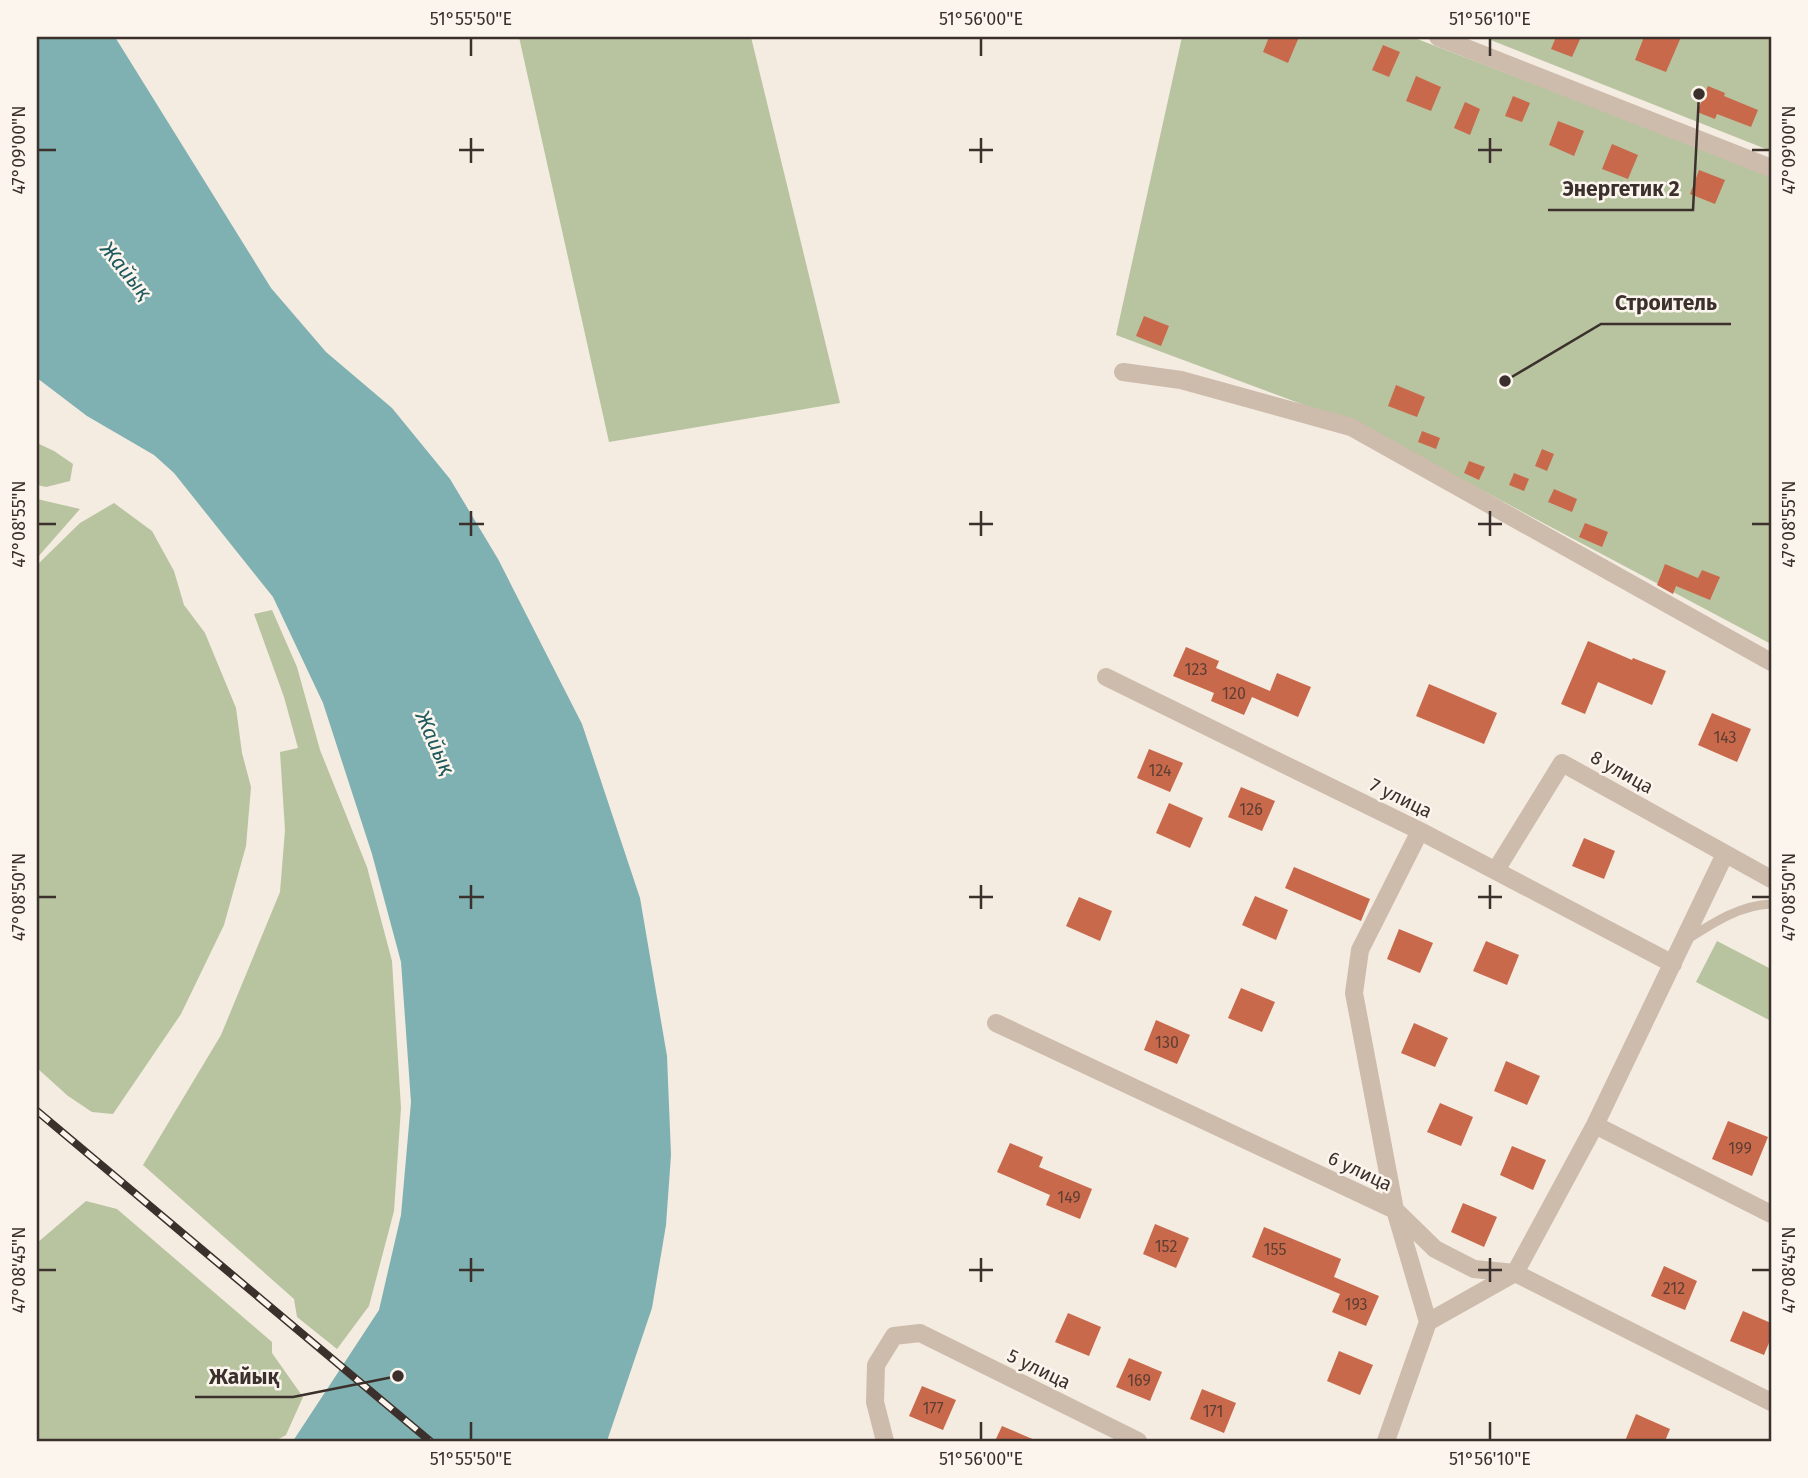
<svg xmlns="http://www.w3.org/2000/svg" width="1808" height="1478" font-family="'Fira Sans',sans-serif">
	<rect width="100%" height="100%" fill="#f4ebe1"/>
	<!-- green -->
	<path fill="#b8c4a0" d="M519,37H751L840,403L609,442Z
		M1182,37H1412L1771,175V644L1363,427L1116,335Z
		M1483,37H1771V151Z
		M37,443L54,451L73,464L70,481L46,487L37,485Z
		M37,499L80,509L37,558Z
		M114,503L152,531L174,571L184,605L205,633L236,708L242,753L251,787L246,846L224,925L181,1014L113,1114L92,1112L68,1096L37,1068V565L80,523Z
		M272,610L297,667L320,750L367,867L392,961L401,1108L394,1211L369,1306L337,1349L297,1317L294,1299L143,1165L221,1035L280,892L285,830L280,752L298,748L284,697L254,614Z
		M1717,941L1771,969V1021L1696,982Z
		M86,1201L117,1209L272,1342V1353L303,1397L286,1435L275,1441H37V1243Z"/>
	<!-- water -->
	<path fill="#7fb0b2" d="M37,37H115L271,288L326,352L392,408L450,479L498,559L582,724L640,898L667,1056L671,1155L666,1225L652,1308L607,1441H293L379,1310L401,1215L411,1102L401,962L372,854L323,703L273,597L174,473L154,455L87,416L37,378Z"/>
	<!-- building -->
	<path fill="#c8694b" d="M1269,37H1299L1288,63L1263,52Z
		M1556,37H1581L1572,57L1551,49Z
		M1644,37H1681L1666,72L1635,60Z
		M1383,45L1400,52L1389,77L1372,70Z
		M1416,76L1441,87L1431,111L1406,101Z
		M1708,86L1725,93L1724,96L1758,110L1751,127L1717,114L1715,119L1697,112Z
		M1513,96L1530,103L1522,122L1505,116Z
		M1465,102L1480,109L1470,135L1454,128Z
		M1558,121L1584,131L1574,156L1549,145Z
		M1612,144L1638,155L1628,179L1602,169Z
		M1699,170L1725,180L1715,204L1690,194Z
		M1144,316L1169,326L1161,346L1136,336Z
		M1396,385L1425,397L1417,417L1388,406Z
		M1422,431L1440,438L1436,449L1418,442Z
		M1542,449L1554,454L1547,471L1535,466Z
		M1469,461L1485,467L1479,480L1464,473Z
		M1514,473L1529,479L1524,491L1509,485Z
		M1554,489L1577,499L1572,512L1548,502Z
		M1585,523L1608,532L1602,547L1579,537Z
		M1665,564L1698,578L1702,570L1720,577L1710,600L1676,586L1673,594L1657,585Z
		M1588,641L1632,660L1633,658L1666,671L1652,705L1598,682L1585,714L1561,704Z
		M1186,647L1219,661L1216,668L1270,691L1277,673L1311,687L1298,717L1252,697L1244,715L1211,701L1214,693L1173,676Z
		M1429,684L1497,713L1484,744L1416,716Z
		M1712,713L1751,729L1737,762L1698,745Z
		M1149,749L1183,763L1170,792L1137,778Z
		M1241,787L1275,801L1262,831L1228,817Z
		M1169,803L1203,818L1190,848L1156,833Z
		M1584,838L1615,851L1604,879L1572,866Z
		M1294,867L1370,899L1361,921L1285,888Z
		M1255,896L1288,910L1276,940L1242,925Z
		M1079,897L1112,911L1100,941L1066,926Z
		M1399,929L1433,943L1420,973L1387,959Z
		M1486,941L1519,955L1507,985L1473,971Z
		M1241,988L1275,1002L1262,1032L1228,1018Z
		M1156,1020L1190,1035L1177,1064L1144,1050Z
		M1414,1023L1448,1038L1435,1067L1401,1053Z
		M1506,1061L1540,1076L1527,1105L1494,1091Z
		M1440,1103L1473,1117L1461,1146L1427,1132Z
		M1728,1121L1768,1137L1752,1176L1712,1159Z
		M1010,1143L1043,1157L1039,1167L1092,1189L1080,1219L1046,1205L1050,1195L997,1172Z
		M1512,1146L1546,1160L1533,1190L1500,1175Z
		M1463,1203L1497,1217L1484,1247L1451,1232Z
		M1155,1224L1189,1238L1176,1268L1143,1254Z
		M1264,1227L1341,1259L1334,1277L1379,1296L1366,1326L1332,1312L1340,1294L1252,1257Z
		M1664,1266L1697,1281L1685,1310L1651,1296Z
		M1743,1311L1771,1323V1338L1764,1355L1730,1341Z
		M1068,1313L1101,1327L1089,1356L1055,1342Z
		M1339,1351L1373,1365L1360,1395L1327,1381Z
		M1129,1358L1162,1372L1150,1401L1116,1387Z
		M922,1386L956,1400L943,1430L909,1416Z
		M1202,1389L1236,1403L1224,1433L1190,1419Z
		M1636,1414L1670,1429L1665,1441H1625Z
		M1002,1426L1037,1441H995Z"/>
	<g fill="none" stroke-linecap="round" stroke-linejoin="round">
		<!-- lane -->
		<path stroke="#cdbbac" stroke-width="9" d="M1688,939C1713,923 1740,905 1771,904"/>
		<!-- street -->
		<path stroke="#cdbbac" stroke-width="18" d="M1438,37L1771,168
			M1123,372L1181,380L1351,427L1771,662
			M1106,677L1420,831L1673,964
			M1496,870L1562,763L1771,879
			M996,1023L1395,1210L1435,1249L1474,1269L1515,1273L1771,1402
			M1595,1125L1771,1214
			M1428,1322L1515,1273L1595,1125L1725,854
			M885,1441L875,1402L876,1365L894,1336L920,1333L1138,1441
			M1386,1441L1428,1322L1395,1210L1354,993L1360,950L1420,831"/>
		<!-- rail casing -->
		<g stroke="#3b302b" stroke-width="8">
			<path id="rail" d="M37,1111L430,1441"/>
		</g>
		<!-- rail -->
		<use href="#rail" stroke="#fbf5ee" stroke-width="5" stroke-dasharray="16" stroke-linecap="butt"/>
	</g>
	<!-- ticks -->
	<path fill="none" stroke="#3b302b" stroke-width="2.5" d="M471,38V56M981,38V56M1490,38V56M471,138V163M981,138V163M1490,138V163M38,150H56M459,150H484M969,150H993M1478,150H1502M1752,150H1770M471,511V536M981,511V536M1490,511V536M38,524H56M459,524H484M969,524H993M1478,524H1502M1752,524H1770M471,885V909M981,885V909M1490,885V909M38,897H56M459,897H484M969,897H993M1478,897H1502M1752,897H1770M471,1258V1282M981,1258V1282M1490,1258V1282M38,1270H56M459,1270H484M969,1270H993M1478,1270H1502M1752,1270H1770M471,1422V1440M981,1422V1440M1490,1422V1440"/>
	<g text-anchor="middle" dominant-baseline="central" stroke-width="5" stroke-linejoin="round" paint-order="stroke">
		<!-- number labels -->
		<g font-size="16" fill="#5e3e33">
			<text x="1196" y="669">123</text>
			<text x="1234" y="693">120</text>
			<text x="1725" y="737">143</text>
			<text x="1160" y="770">124</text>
			<text x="1251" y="809">126</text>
			<text x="1167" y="1042">130</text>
			<text x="1740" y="1148">199</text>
			<text x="1069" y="1197">149</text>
			<text x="1166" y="1246">152</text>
			<text x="1275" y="1249">155</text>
			<text x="1674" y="1288">212</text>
			<text x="1356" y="1304">193</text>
			<text x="1139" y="1380">169</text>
			<text x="933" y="1408">177</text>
			<text x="1213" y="1411">171</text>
		</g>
		<!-- street labels -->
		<g font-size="19" fill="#3b302b" stroke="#fbf5ee">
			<text transform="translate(1622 772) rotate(29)">8 улица</text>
			<text transform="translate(1401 798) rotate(26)">7 улица</text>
			<text transform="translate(1360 1171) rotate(25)">6 улица</text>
			<text transform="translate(1039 1369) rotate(26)">5 улица</text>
		</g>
		<!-- water labels -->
		<g font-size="21" font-style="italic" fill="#1f5a5e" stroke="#fbf5ee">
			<text transform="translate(126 271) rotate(51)">Жайық</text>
			<text transform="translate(435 743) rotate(66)">Жайық</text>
		</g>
	</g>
	<!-- callouts -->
	<path fill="none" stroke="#3b302b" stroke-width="2.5" d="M1699 94L1693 210H1548M1505 381L1601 324H1731M398 1376L293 1397H195"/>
	<g fill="#3b302b" stroke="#fbf5ee" stroke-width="2.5">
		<circle cx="1699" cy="94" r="7"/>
		<circle cx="1505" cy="381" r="7"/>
		<circle cx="398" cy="1376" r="7"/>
	</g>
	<g font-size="21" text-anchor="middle" font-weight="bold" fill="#3b302b" stroke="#fbf5ee" stroke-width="5" stroke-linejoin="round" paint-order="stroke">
		<text x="1621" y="196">Энергетик 2</text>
		<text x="1666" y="310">Строитель</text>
		<text x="244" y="1384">Жайық</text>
	</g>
	<!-- border -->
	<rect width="1808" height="1478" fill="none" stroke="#fbf5ee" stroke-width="77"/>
	<rect x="38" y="38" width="1732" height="1402" fill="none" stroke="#3b302b" stroke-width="2.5"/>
	<g font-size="18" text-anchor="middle" fill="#3b302b">
		<text x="471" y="25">51°55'50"E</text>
		<text x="981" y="25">51°56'00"E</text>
		<text x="1490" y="25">51°56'10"E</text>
		<text transform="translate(19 150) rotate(-90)" y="6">47°09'00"N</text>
		<text transform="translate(1789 150) rotate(-90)" y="6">47°09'00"N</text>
		<text transform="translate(19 524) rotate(-90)" y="6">47°08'55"N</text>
		<text transform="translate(1789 524) rotate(-90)" y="6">47°08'55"N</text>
		<text transform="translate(19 897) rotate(-90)" y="6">47°08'50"N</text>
		<text transform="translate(1789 897) rotate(-90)" y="6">47°08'50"N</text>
		<text transform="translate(19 1270) rotate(-90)" y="6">47°08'45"N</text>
		<text transform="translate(1789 1270) rotate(-90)" y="6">47°08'45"N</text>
		<text x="471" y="1465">51°55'50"E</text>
		<text x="981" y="1465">51°56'00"E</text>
		<text x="1490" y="1465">51°56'10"E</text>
	</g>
</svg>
